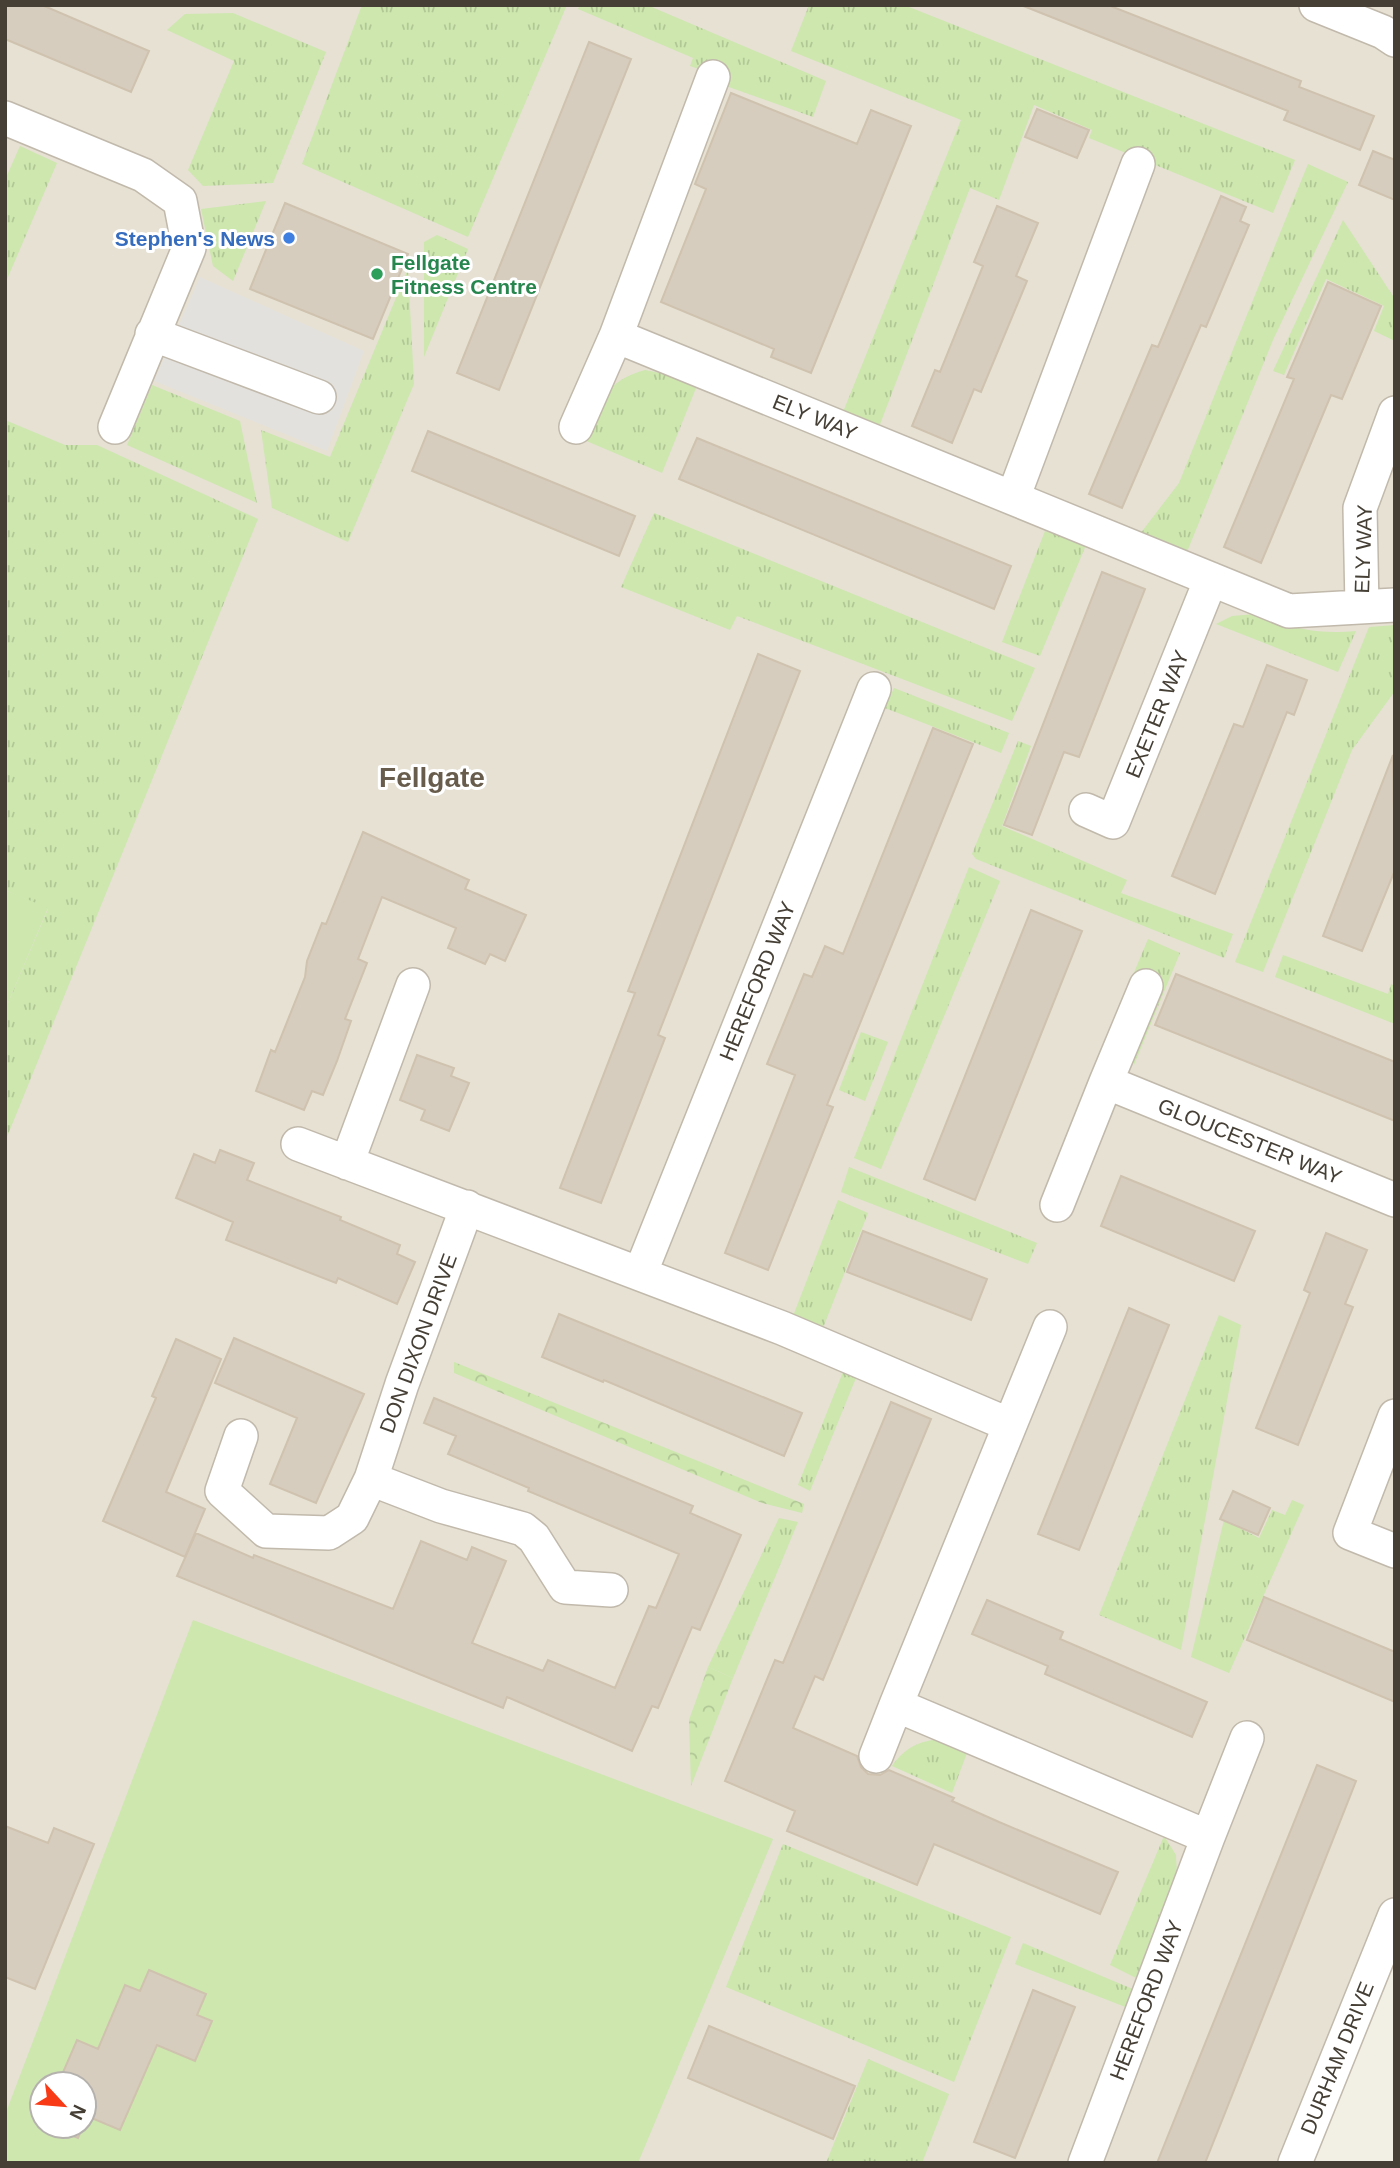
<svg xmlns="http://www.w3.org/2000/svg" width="1400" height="2168" font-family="Arial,sans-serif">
	<defs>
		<pattern id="grass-tufts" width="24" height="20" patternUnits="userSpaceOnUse" patternTransform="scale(1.75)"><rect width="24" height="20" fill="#cde7ae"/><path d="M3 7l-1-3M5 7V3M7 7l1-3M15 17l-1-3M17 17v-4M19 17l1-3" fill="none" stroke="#b1c796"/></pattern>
		<pattern id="forest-crowns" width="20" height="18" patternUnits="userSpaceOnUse" patternTransform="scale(1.75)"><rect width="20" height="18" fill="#cde7ae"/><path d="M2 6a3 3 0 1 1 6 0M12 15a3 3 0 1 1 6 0" fill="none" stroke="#b1c796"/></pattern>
	</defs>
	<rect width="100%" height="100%" fill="#f2efe5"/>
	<!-- residential -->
	<path fill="#e6e1d3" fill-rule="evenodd" d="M5,5H1395V1915L1295,2163H5ZM42,2084H84V2126H42Z"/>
	<!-- grass -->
	<path fill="url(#grass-tufts)" d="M362,5H567L468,237L302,164Z
		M580,5H647L826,81L813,117L726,86L728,79L690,66L693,58L578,9Z
		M809,5H904L1295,160L1273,213L1089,138L1092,130L1034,105L999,200L970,188L879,427L843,412L961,120L791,51Z
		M233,13L326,52L273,183L203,186L188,170L234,61L167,30L185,14Z
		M20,146L57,163L5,284V180Z
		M1308,164L1348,182L1273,340L1187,552L1140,534L1179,483Z
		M266,201L233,281L213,266L201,209Z
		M1343,220L1395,299V341L1374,331L1384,306L1326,279L1284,375L1273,371Z
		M437,235L468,249L424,357V242Z
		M408,269L414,384L348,542L272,508L261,430L330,457Z
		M645,370L670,375L696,388L662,473L584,440C600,404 604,381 645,370Z
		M152,385L240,421L257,503L127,445Z
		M5,420L65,445H97L258,519L5,1142V1010L48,909L5,890Z
		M654,513L1035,668L1012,721L737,616L730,630L621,587Z
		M1045,531L1086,545L1040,656L1002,642Z
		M1255,614C1291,628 1317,635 1356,631L1338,672L1216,624L1232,616Z
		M1395,625V691L1352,750L1263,972L1235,962L1369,627Z
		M894,688L1009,733L1001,753L885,708Z
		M1018,741L1031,746L1002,826L1127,880L1121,893L1233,934L1224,958L976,859L972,854Z
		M969,867L1000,881L881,1169L854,1158Z
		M1148,939L1180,953L1134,1065V1042L1158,983L1133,975Z
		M1283,955L1388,994L1391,984L1395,986V1024L1275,977Z
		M861,1032L888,1042L865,1101L839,1090Z
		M849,1167L1037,1243L1028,1264L841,1192Z
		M838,1200L868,1213L823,1328L793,1316Z
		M1219,1315L1241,1325L1181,1650L1099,1615Z
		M845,1367L858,1373L810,1491L798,1485Z
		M1292,1500L1304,1505L1229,1673L1191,1657L1224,1520L1259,1538L1272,1510L1285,1515Z
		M779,1518L798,1522L733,1678L708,1667Z
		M942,1739L967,1753L952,1793L892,1766C906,1747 918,1741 942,1739Z
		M1164,1836L1176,1855L1177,1875L1138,1979L1110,1965Z
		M783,1844L1011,1937L954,2082L726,1987Z
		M1023,1943L1135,1990L1128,2008L1015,1964Z
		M868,2059L949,2094L922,2163H826Z"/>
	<!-- forest -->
	<path fill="url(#forest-crowns)" d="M454,1362L804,1504L802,1513L762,1503L454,1373Z
		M708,1667L733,1678L691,1786L689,1720Z"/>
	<!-- park -->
	<path fill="#cde7ae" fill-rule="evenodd" d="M5,890L48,908L5,1010Z
		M193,1620L773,1839L638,2163H5V2115ZM42,2084H84V2126H42Z"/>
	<!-- parking -->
	<path fill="#e3e1dd" d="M200,277L364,351L327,451L154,381Z"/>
	<!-- building -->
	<path fill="#d7cdbe" stroke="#cfc2ae" stroke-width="2" d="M5,5H42L149,51L131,92L5,39Z
		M1021,5H1108L1301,81L1299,87L1374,116L1360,150L1284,120L1288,111Z
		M589,42L631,59L499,390L457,373Z
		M731,93L857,144L871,110L911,126L811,373L771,357L774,349L661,302L706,189L695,184Z
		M1037,109L1089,130L1077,158L1025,137Z
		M1373,151L1395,160V200L1359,185Z
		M1221,196L1246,207L1240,221L1249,225L1206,327L1201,325L1122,508L1089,494L1152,345L1158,347Z
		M285,203L408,254L373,339L250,289Z
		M997,206L1038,223L1016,276L1027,281L981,392L974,389L952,443L912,426L935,370L940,372L983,266L974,262Z
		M1328,282L1381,306L1342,399L1331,395L1261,563L1224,547L1294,379L1287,377Z
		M428,431L635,516L619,556L412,471Z
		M697,438L1011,566L994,609L679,479Z
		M1102,572L1145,589L1079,757L1064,752L1032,835L1004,825Z
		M758,654L800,671L658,1035L665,1038L601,1203L560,1188L635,993L628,991Z
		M1267,665L1307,680L1294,715L1287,712L1215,894L1172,876L1234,724L1243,727Z
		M933,728L973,744L827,1105L833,1107L768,1270L725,1253L795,1075L767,1064L804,974L812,977L825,946L843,954Z
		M1393,755L1395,870L1362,951L1323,936Z
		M363,832L469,880L465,889L526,915L505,961L490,954L485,964L448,948L456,928L382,897L358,959L367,963L345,1019L351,1021L337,1061L323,1095L312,1091L304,1110L256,1091L271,1050L275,1052L305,977L307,961L322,923L326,924Z
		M1031,910L1082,931L975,1200L924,1179Z
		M1176,974L1395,1062V1121L1155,1025Z
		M417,1055L454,1068L451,1076L469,1083L449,1131L421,1120L425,1110L400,1100Z
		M220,1150L254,1163L247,1180L341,1217L340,1220L400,1245L397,1254L415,1262L397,1304L338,1278L336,1283L226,1240L233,1222L176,1198L194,1154L215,1163Z
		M1121,1176L1255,1231L1234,1281L1101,1226Z
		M863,1231L987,1279L971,1320L847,1272Z
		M1326,1233L1367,1250L1345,1304L1353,1307L1298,1445L1256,1428L1310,1293L1304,1290Z
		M1129,1308L1169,1325L1079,1550L1038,1534Z
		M559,1314L802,1413L784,1456L604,1380L603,1382L542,1357Z
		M234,1338L364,1394L316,1503L270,1484L297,1418L215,1383Z
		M176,1339L221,1359L166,1492L205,1509L185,1557L103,1521L156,1398L152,1396Z
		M434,1398L693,1506L690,1513L741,1535L700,1630L692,1627L658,1708L652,1706L632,1751L507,1697L503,1708L177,1576L196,1533L253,1558L254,1555L393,1609L421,1541L467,1560L472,1547L506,1561L472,1643L543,1671L548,1660L615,1688L649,1606L656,1608L679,1554L528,1491L529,1488L448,1454L456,1436L424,1423Z
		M891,1402L931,1419L823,1680L815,1676L793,1728L857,1756L861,1767L868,1774L880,1775L889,1770L954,1798L952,1801L999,1822L1118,1872L1100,1914L934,1844L917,1885L787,1831L795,1811L725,1781L775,1660L783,1663Z
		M1233,1491L1270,1508L1258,1535L1220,1519Z
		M1264,1597L1395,1652V1702L1247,1640Z
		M987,1600L1063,1632L1060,1639L1207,1702L1192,1737L1045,1674L1048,1666L972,1634Z
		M1317,1765L1356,1781L1225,2113L1205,2163H1157Z
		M5,1826L48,1843L54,1828L94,1844L35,1989L5,1977Z
		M149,1970L206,1994L197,2015L212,2021L195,2061L157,2045L120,2130L87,2116L84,2123V2084H58L77,2040L98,2049L125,1985L140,1991Z
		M1033,1990L1075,2007L1015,2158L974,2142Z
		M709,2026L855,2086L833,2139L688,2078Z
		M50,2126H83L78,2138Z"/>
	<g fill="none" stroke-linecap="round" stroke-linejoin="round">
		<!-- street casing -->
		<g stroke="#c1b9ab" stroke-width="36">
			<path id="street" d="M1316,5L1383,32L1395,40
				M713,77L616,336L1289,611L1395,605
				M5,118L143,175L180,201L189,248L115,427
				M152,334L319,397
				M576,427L616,336
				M1013,498L1138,164
				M1362,607L1360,508L1395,413
				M1086,810L1113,822L1211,579
				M1106,1082L1146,986
				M298,1144L782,1328L1010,1425L896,1705L1208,1837L1085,2163
				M347,1163L413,985
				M1057,1205L1106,1082L1395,1200
				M640,1274L874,689
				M1395,1416L1350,1533L1395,1551
				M1010,1425L1050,1327
				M241,1436L222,1491L266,1531L329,1533L352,1518L371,1479L441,1506L523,1529L534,1538L565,1587L611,1590
				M371,1479L402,1384L467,1207
				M876,1756L896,1705
				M1208,1837L1247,1738
				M1295,2163L1395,1915"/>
		</g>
		<!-- street -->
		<use href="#street" stroke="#fff" stroke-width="33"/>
	</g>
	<!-- markers -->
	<circle fill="#3f7fe0" stroke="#fff" stroke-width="2.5" cx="289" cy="238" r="7"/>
	<circle fill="#2e9e5b" stroke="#fff" stroke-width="2.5" cx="377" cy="274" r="7"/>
	<g text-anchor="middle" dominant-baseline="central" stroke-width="6" stroke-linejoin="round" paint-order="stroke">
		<!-- shop labels -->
		<g font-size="21" font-weight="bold" fill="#366cbe" stroke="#fff" text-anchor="end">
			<text x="275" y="238">Stephen's News</text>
		</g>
		<!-- leisure labels -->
		<g font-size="21" font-weight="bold" fill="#27864d" stroke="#fff" text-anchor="start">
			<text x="391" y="262">Fellgate<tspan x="391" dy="24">Fitness Centre</tspan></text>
		</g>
		<!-- street labels -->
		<g font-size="21" fill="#453f35" stroke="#fff">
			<text transform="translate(815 417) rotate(22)">ELY WAY</text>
			<text transform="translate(1363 549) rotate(-88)">ELY WAY</text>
			<text transform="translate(1157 714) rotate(-68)">EXETER WAY</text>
			<text transform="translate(757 981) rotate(-68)">HEREFORD WAY</text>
			<text transform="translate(1250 1141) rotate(22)">GLOUCESTER WAY</text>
			<text transform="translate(418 1343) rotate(-70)">DON DIXON DRIVE</text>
			<text transform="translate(1146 2000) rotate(-69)">HEREFORD WAY</text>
			<text transform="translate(1337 2058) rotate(-68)">DURHAM DRIVE</text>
		</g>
		<!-- district labels -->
		<g font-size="28" font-weight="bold" fill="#685d4c" stroke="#fff">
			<text x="432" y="777">Fellgate</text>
		</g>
	</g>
	<!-- border -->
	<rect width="1400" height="2168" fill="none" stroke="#453f35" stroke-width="14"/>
	<!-- north arrow -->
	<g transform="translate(63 2105) rotate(116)"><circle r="33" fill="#ffffff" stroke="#b5b2ae" stroke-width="2"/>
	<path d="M0-5L12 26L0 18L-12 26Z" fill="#f93a16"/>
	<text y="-10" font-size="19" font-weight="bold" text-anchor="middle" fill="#453f35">N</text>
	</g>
</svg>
